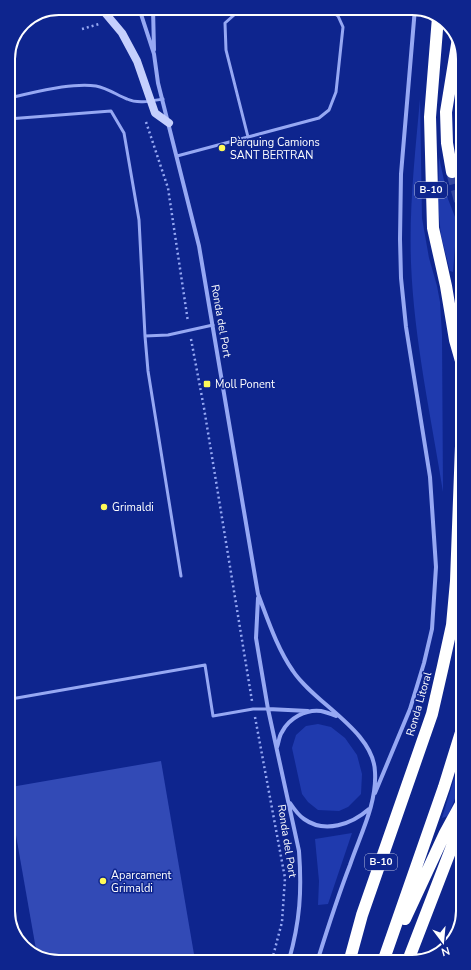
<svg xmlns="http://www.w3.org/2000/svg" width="471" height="970" font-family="'Nunito Sans',sans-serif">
	<rect width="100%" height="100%" fill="#0e258e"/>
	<!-- green -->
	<path fill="#1f3aae" d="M420,99L422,218L429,258L437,286L440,302L442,335L443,492C431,416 414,340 411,263C409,208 415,154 420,99Z
		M439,157L448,199L457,222L453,272L450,271L441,236L438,205Z
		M318,724L331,727L345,738L357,755L362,774L361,794L348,807L339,811L318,810L308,802L302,794L292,748L296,735L306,726Z
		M462,753V781L448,816L442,818Z
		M352,833L328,904L318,905L319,881L315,839Z"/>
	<!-- building -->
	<path fill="#324ab6" d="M161,761L195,960L56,962L37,955L11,807V787Z"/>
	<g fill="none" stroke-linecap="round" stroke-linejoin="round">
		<!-- highway-tunnel -->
		<path stroke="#32469f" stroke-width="12" stroke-dasharray="12 6" stroke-linecap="butt" d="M452,172L460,201"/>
		<!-- path -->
		<path stroke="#96a8f3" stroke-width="2.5" stroke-dasharray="2 3" stroke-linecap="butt" d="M118,10L129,8
			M82,29L99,24
			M146,122L168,188L188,322
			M191,339L204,408L252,701
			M255,717L285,878L282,922L272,960"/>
		<!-- lane -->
		<path stroke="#96a8f3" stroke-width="3" d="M8,98C33,93 72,82 96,86C107,88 117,95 127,99C138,104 151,101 163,99
			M8,119L111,111L124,133L139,220L145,336
			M177,156L319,118L329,110L336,92L343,27L338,16L331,11L242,8L225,23L226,50L248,137
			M181,576L148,371L145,336L168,335L213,325
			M11,699L205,665L213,716L253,709H268"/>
		<!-- street -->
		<path stroke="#96a8f3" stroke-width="4" d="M139,8L154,54L158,83L199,246L258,594C268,620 277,648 293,671C314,703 374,731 375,772C377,804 360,835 350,865C338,896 328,927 318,959
			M153,8L154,50
			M258,598L256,638L258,650L268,709L299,851C302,891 300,921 289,960
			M268,709L308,711
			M277,747C279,742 279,736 282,732C289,718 306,709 321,711C326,712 331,714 336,716
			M375,793L410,709L424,663L432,629L436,567L430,477L406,327L401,278L400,239L401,174L415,8
			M290,803C294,809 298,815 304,819C325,834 352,824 369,809"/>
		<!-- secondary -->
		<path stroke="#c5cffd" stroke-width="8" d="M101,8L122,33L137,61L155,113L169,123"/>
		<!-- highway -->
		<path stroke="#fff" stroke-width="12" d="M438,17L430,117L433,228L446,286L455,340L461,361
			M452,172L447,143L446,112L458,38
			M405,919L445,833L463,800
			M409,958L458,831L463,808
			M350,959L362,915L432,714L443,666L452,625L456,581L461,446
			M384,959L444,787L462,729"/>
	</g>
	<!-- markers -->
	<g fill="#fffa58" stroke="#0e258e" stroke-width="1.5">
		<circle cx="222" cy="148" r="4"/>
		<rect x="203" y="380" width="8" height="8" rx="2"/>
		<circle cx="104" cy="507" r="4"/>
		<circle cx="103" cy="881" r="4"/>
	</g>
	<g text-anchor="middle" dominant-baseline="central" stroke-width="3" stroke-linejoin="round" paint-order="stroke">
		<!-- shield labels -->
		<g fill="#0e258e" stroke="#b7bedd" stroke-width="1">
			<rect x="415" y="182" width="32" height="16" rx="3"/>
			<rect x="365" y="854" width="32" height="16" rx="3"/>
		</g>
		<g font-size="10" font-weight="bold" fill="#fff">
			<text x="431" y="190">B-10</text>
			<text x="381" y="862">B-10</text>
		</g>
		<!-- poi labels -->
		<g font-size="11" fill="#fff" stroke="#0e258e" text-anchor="start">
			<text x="230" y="142">Pàrquing Camions<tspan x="230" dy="13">SANT BERTRAN</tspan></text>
			<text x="215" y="384">Moll Ponent</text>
			<text x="112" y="507">Grimaldi</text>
			<text x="111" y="875">Aparcament<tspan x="111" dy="13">Grimaldi</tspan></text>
		</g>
		<!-- street labels -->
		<g font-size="11" fill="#fff" stroke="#0e258e">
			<text transform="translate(221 321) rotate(80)">Ronda del Port</text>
			<text transform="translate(419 704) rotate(-74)">Ronda Litoral</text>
			<text transform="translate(287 841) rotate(81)">Ronda del Port</text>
		</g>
	</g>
	<!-- crop -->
	<path d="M0 0H471V970H0ZM59 15H412A44 44 0 0 1 456 59V911A44 44 0 0 1 412 955H59A44 44 0 0 1 15 911V59A44 44 0 0 1 59 15Z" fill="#0e258e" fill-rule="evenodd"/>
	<path fill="none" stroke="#fff" stroke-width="2" d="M59 15H412A44 44 0 0 1 456 59V911A44 44 0 0 1 412 955H59A44 44 0 0 1 15 911V59A44 44 0 0 1 59 15Z"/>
	<!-- north arrow -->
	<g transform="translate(443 942) rotate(164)" stroke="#0e258e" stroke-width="3" paint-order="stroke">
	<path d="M0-3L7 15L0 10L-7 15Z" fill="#ffffff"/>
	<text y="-6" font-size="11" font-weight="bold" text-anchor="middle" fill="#ffffff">N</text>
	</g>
</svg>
